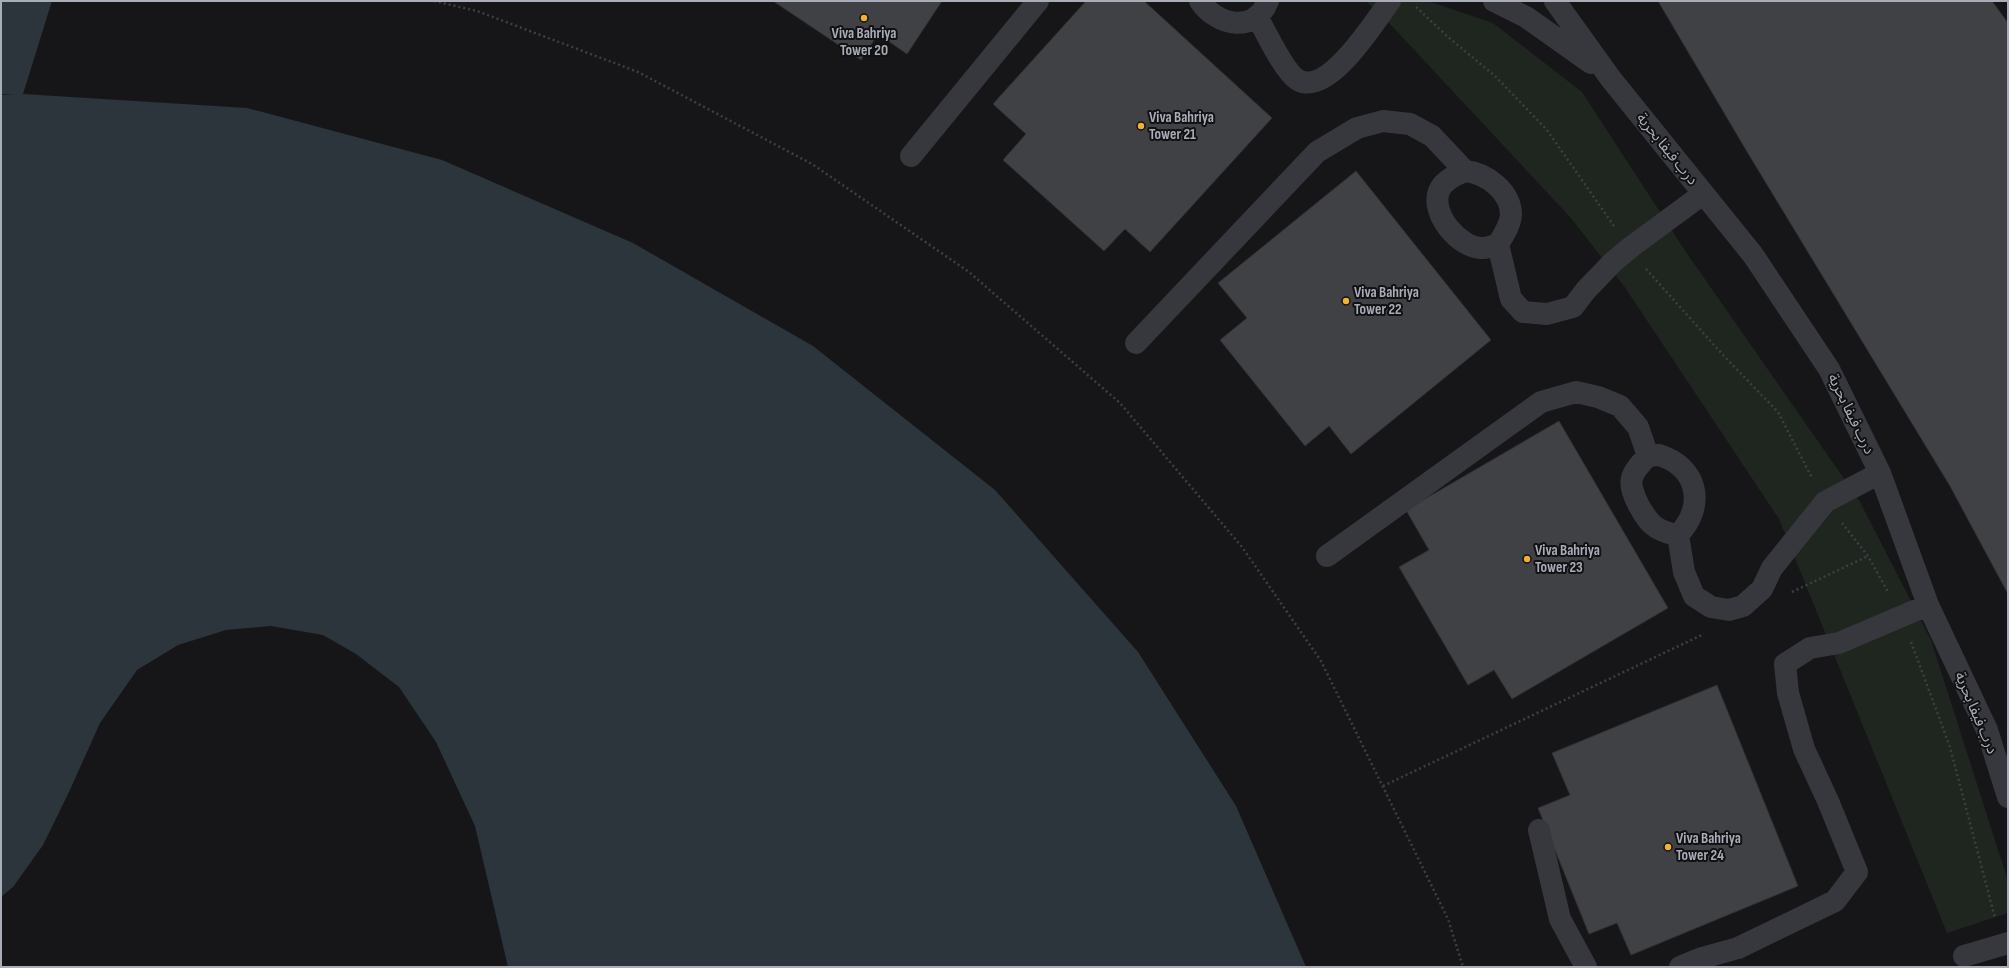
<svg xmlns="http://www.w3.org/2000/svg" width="2009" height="968" font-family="'Sofia Sans Condensed','Noto Sans Arabic',sans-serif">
	<rect width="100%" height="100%" fill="#161618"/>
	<!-- green -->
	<path fill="#1e261f" d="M1366,1H1428L1493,23L1582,92L1686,252L1859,500L1931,640L2008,881V913L1947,933L1779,519L1624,286L1570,217L1390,24Z"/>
	<!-- water -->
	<path fill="#2c353c" d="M1,1H52L23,94L247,108L442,160L633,243L813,346L995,490L1138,652L1236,806L1306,967H508L475,826L436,742L399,687L356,654L323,635L271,626L226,630L178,645L137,670L100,723L69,792L43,845L13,887L1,897V95L15,94H1Z"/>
	<!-- building -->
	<path fill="#404145" stroke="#303034" d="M773,1H942L907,54L878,34L861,60Z
		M1086,1H1144L1272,118L1150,252L1125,229L1104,251L1003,160L1026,134L993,104Z
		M1658,1H1992L2008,23V594L1950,486L1749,155Z
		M1356,171L1491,340L1351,454L1329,426L1305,446L1220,340L1247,318L1218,283Z
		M1559,421L1668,608L1512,699L1494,670L1468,685L1399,567L1429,550L1406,510Z
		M1717,685L1798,886L1631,955L1617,923L1589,934L1538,808L1570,795L1552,753Z"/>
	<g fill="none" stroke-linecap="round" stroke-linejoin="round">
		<!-- path -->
		<path stroke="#3d3f44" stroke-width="2.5" stroke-dasharray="2 3" stroke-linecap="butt" d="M434,1L477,11L638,72L812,164L969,272L1120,403L1242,547L1321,661L1448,919L1463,967
			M1416,7L1448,37L1495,76L1547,130L1614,226
			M1646,269L1723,355L1778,412L1812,478
			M1842,523L1868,556L1888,592
			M1792,592L1868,556
			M1911,642L1950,747L1995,918
			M1383,786L1704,634"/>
		<!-- minor -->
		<path stroke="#37383d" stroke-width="22" d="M1200,1C1217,26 1255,34 1268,1
			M1494,1L1526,17L1591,63
			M1555,1L1611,79L1753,255L1829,369L1880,473L1928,605L1987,730L2008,797
			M1257,16C1265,31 1285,73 1298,80C1329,97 1375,21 1390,1
			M911,156L1038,1
			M1465,171C1487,173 1511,192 1511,215C1510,226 1503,236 1498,244C1493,246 1488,248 1483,248C1460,249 1430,214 1439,191C1443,181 1455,175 1465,171Z
			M1498,244L1511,299L1523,312L1547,314L1573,307L1586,290L1613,262L1631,247L1703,194
			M1136,343L1317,152L1357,128L1383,121L1410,124L1432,136L1465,171
			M1659,455C1698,467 1706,506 1678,535C1671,534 1664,532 1657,528C1646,522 1628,491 1632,478C1634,470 1642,462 1648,456Z
			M1678,535L1684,572L1694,596L1711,607L1729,610L1743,606L1762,589L1772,568L1825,502L1880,473
			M1327,556L1541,402L1576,392L1598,397L1620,406L1638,427L1648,456
			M1539,830L1560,919L1586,967
			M1964,956L2008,943
			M1680,967L1702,958L1738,948L1835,901L1857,872L1828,801L1804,749L1788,693L1785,664L1810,648L1839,643L1928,605"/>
	</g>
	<!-- markers -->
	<g fill="#f2b134" stroke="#111113" stroke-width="1.5">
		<circle cx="864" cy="18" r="4"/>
		<circle cx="1141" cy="126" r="4"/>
		<circle cx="1346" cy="301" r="4"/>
		<circle cx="1527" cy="559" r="4"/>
		<circle cx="1668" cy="847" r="4"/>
	</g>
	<g text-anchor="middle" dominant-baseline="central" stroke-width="4" stroke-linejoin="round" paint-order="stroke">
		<!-- poi labels -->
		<g font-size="15" font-weight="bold" fill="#a8adb8" stroke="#111113" text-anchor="start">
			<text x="864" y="33" text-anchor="middle">Viva Bahriya<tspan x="864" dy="17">Tower 20</tspan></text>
			<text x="1149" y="117">Viva Bahriya<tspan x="1149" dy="17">Tower 21</tspan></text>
			<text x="1354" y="292">Viva Bahriya<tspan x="1354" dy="17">Tower 22</tspan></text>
			<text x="1535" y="550">Viva Bahriya<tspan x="1535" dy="17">Tower 23</tspan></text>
			<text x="1676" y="838">Viva Bahriya<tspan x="1676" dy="17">Tower 24</tspan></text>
		</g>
		<!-- street labels -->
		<g font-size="15" fill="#a8adb8" stroke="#111113">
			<text transform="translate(1667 149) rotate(51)">درب فيفا بحرية</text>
			<text transform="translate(1851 414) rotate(64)">درب فيفا بحرية</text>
			<text transform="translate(1976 713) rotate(67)">درب فيفا بحرية</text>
		</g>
	</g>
	<!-- border -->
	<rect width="2009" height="968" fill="none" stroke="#a8adb8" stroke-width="4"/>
</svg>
